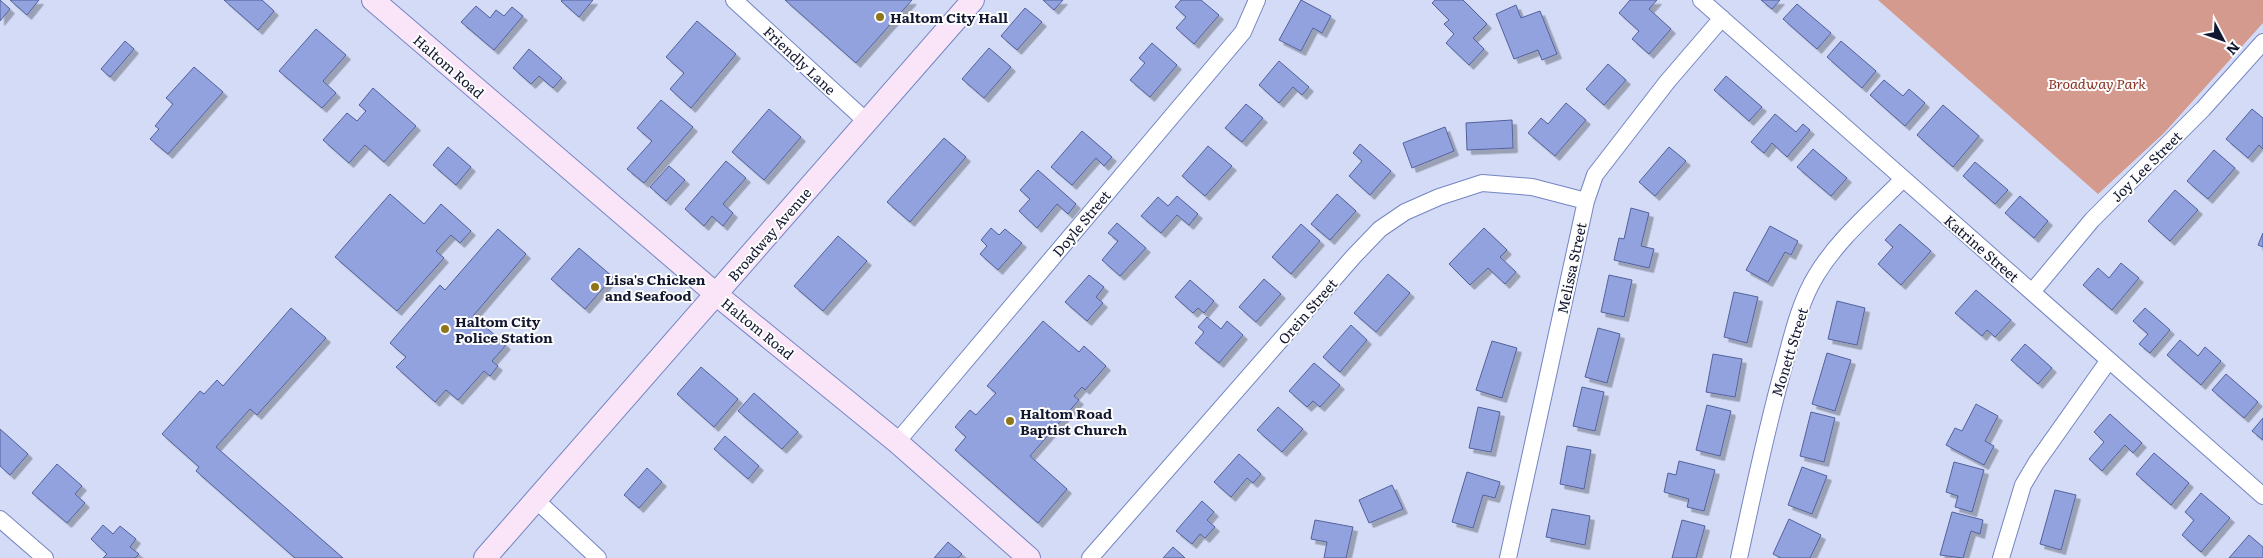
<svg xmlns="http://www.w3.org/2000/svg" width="2263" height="558" font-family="Literata,serif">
	<defs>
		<filter id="shadow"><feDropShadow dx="4.5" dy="4.5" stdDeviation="0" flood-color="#0004"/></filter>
	</defs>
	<rect width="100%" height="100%" fill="#d3dbf6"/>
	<!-- green -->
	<path fill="#d49a8e" d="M1878,0H2263V23L2164,133L2098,194Z"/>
	<!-- building -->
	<path fill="#92a2df" stroke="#52619c" filter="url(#shadow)" d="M0,0L10,9L0,21Z
		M10,0H39L27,15Z
		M224,0H262L274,11L258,30Z
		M562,0H593L579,17L561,1Z
		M785,0H912L856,63Z
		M1043,0H1063L1054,10Z
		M1181,0H1201L1219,15L1194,44L1176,28L1186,17L1175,7Z
		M1301,0L1331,16L1322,33L1313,28L1301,51L1279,40Z
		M1435,0H1463L1487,24L1473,38L1484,49L1469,65L1446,43L1454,34L1444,24L1449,20L1432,3Z
		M1630,0H1657L1649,9L1671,29L1649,54L1632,39L1639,31L1619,13Z
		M1761,0H1780L1772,9Z
		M1797,4L1831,33L1817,49L1783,19Z
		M1516,5L1521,18L1540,11L1557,54L1542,60L1538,50L1514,59L1496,14Z
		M476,6L490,18L496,10L504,16L512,7L523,16L494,50L461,22Z
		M1025,8L1042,22L1017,50L1001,36Z
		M697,21L736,54L691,108L670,89L684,73L666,57Z
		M316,29L346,55L323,81L336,93L322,108L279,71Z
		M125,41L134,49L110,77L101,69Z
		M1841,41L1876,71L1862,88L1827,57Z
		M1152,43L1177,65L1150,97L1130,80L1145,63L1139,58Z
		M989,48L1011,67L984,98L962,79Z
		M529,49L562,78L553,88L539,76L531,84L513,68Z
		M1279,61L1309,87L1302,95L1293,87L1279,103L1259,85Z
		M1608,64L1626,80L1604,105L1586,89Z
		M194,67L223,92L168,154L150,139L159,129L155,126L173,104L166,98Z
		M1726,76L1762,107L1749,121L1714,90Z
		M1884,80L1903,96L1909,89L1925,103L1905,126L1870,95Z
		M373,88L416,126L384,162L365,145L349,163L323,140L347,113L357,121L366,111L359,105Z
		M661,100L693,127L644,183L627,169L652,141L637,128Z
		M1566,103L1586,120L1555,156L1528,133L1541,118L1548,124Z
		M1246,104L1263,118L1242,142L1225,128Z
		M1943,105L1979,136L1953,167L1917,135Z
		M769,109L801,137L764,180L732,152Z
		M2252,109L2263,118V149L2259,145L2248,158L2226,139Z
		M1775,114L1796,132L1803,124L1810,130L1787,157L1772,143L1764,153L1751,142Z
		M1512,120L1513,148L1467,150L1466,123Z
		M1445,127L1454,151L1412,168L1403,143Z
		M1082,131L1112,157L1104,166L1096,158L1072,185L1051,167Z
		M944,138L966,157L910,222L887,202Z
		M1360,144L1391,171L1370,195L1349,176L1362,161L1353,153Z
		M1208,146L1232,166L1205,196L1182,176Z
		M448,147L471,167L456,185L433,165Z
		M1669,147L1686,161L1655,196L1639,182Z
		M1813,149L1847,178L1831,196L1797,167Z
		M2214,150L2235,168L2208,199L2187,181Z
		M726,161L746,178L723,204L733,213L723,226L712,216L704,226L685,209Z
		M1975,162L2008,190L1995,204L1963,176Z
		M669,166L685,180L666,201L650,187Z
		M1038,170L1076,204L1068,214L1057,204L1037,228L1019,211L1030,199L1020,190Z
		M2175,190L2198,210L2170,241L2148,221Z
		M390,194L424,224L441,204L471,231L460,243L451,235L436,251L444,258L397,311L335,257Z
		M1337,194L1356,211L1330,240L1311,224Z
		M1177,196L1198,214L1189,225L1177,215L1161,233L1141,216L1158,197L1168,206Z
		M2020,196L2048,221L2034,238L2005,213Z
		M1631,208L1649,213L1641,246L1654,249L1649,268L1614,260L1619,238L1624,239Z
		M1117,223L1146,248L1120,276L1102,260L1118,241L1108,233Z
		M1301,224L1320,241L1291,274L1272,257Z
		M1900,224L1931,251L1901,285L1878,264L1893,247L1885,240Z
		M1770,226L1798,241L1791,255L1785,252L1768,282L1746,270Z
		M991,228L999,235L1005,229L1022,243L998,270L980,254L987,246L981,240Z
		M1484,228L1507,250L1500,257L1516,272L1505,284L1488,268L1470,285L1449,264Z
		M498,229L526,254L473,316L506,345L492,361L498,366L490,376L484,371L458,400L446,390L435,402L396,367L406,357L390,343L440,285L445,290Z
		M2263,233V247L2258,245Z
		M838,236L867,261L823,311L794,286Z
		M579,248L613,277L585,309L551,279Z
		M2121,263L2139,278L2112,310L2083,285L2098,268L2109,278Z
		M1388,274L1410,293L1376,332L1354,313Z
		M1089,275L1104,287L1096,297L1103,303L1087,321L1065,302Z
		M1609,275L1632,280L1624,317L1601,312Z
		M1264,279L1281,294L1256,322L1239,307Z
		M1190,280L1214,301L1204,313L1198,308L1193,313L1175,297Z
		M1976,290L2011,320L1995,337L1987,330L1982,336L1955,313Z
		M1734,292L1758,297L1747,343L1724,337Z
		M1837,301L1865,308L1857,345L1828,339Z
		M291,308L326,338L257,415L250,409L216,447L343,558H295L196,471L199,467L162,434L200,391L204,394L217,380L223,386Z
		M2145,308L2170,330L2150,353L2139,344L2148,334L2133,321Z
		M1207,317L1221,329L1227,321L1243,335L1219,363L1195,343L1204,332L1198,327Z
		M1043,321L1079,352L1084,346L1106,366L1085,390L1082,387L1074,396L1079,400L1030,456L1067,489L1038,523L955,450L966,437L955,427L970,410L976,415L996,393L987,386Z
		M1351,325L1367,340L1340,372L1323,357Z
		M1598,328L1620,334L1607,383L1585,377Z
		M2180,340L2198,356L2205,347L2221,361L2201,385L2167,355Z
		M1492,341L1517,348L1502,398L1476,390Z
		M2025,344L2052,368L2038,384L2011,360Z
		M1827,353L1851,360L1835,411L1812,404Z
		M1713,354L1742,359L1735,397L1706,392Z
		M1314,363L1340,385L1320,407L1313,401L1307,407L1289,391Z
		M701,367L738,399L714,427L677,394Z
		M2226,374L2258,402L2244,418L2212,390Z
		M1582,387L1604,392L1595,431L1573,426Z
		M754,393L798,432L782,449L738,411Z
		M1976,404L1998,416L1985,441L1994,446L1984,465L1946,445L1955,428L1962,431Z
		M1707,405L1731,411L1720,456L1696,450Z
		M1278,407L1303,429L1282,452L1257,430Z
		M1478,407L1500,412L1491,452L1469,448Z
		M1811,412L1835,418L1824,462L1800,456Z
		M2110,414L2142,443L2133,453L2125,445L2102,471L2089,459L2104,442L2094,432Z
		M2263,418V440L2252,431Z
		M0,429L28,454L10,475L0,466Z
		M725,436L759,466L748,479L714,449Z
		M1567,446L1591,450L1584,489L1560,484Z
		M2154,453L2189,483L2171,505L2136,474Z
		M1239,454L1261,474L1253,483L1247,478L1231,497L1214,482Z
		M1679,461L1715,470L1704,511L1687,507L1689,499L1664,492L1668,473L1676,475Z
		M1954,462L1984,470L1972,512L1955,507L1958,496L1946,492Z
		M57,464L82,486L75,494L85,503L67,523L32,493Z
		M1802,467L1827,476L1812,514L1788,505Z
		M647,468L662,482L639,508L624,495Z
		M1467,472L1500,482L1495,498L1483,495L1473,528L1452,522Z
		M1392,485L1403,509L1369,523L1359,500Z
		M2055,490L2076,495L2061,550L2040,544Z
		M2201,493L2230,518L2201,552L2182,535L2194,520L2185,512Z
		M1202,501L1214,512L1207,520L1215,527L1205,538L1200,534L1192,544L1176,531Z
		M1552,509L1590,516L1585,545L1546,537Z
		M1952,512L1983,520L1980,534L1971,531L1963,558L1940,555Z
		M1789,519L1821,535L1810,558H1781L1773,554Z
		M1315,520L1353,527L1346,558H1324L1327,542L1311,539Z
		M1682,520L1705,526L1696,558H1672Z
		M103,525L113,534L120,526L136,539L130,547L139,554L135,558H103L107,554L91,539Z
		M2249,535L2263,547V558H2229Z
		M948,542L962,554L958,558H934Z
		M1173,547L1185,558H1163Z"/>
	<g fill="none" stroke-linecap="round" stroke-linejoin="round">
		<!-- street casing -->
		<g stroke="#7485c4" stroke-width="18">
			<path id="street" d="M734,0L866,121
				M1701,0L2263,496
				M2032,292L2092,220L2203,109L2263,42
				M897,442L1243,32L1257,0
				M536,500L598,558
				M0,519L45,558
				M1090,558L1354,256L1380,229L1405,212L1439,197L1482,183L1532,187L1586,201
				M1508,558L1586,201L1595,175L1667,82L1722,18
				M1739,558C1753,494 1766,430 1784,366C1792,336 1800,301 1817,274C1839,238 1874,209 1903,179
				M2001,558L2023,485L2036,463L2109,360"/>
		</g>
		<!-- secondary casing -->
		<g stroke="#7485c4" stroke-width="24">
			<path id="secondary" d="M373,0L717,295L897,442L1029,558
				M485,558L973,0"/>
		</g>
		<!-- street -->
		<use href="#street" stroke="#fff" stroke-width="16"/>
		<!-- secondary -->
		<use href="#secondary" stroke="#fae4f7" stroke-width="22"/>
	</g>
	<!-- markers -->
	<g fill="#8f761b" stroke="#fdfdfd" stroke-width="2">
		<circle cx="880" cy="17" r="5"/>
		<circle cx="595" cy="287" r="5"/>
		<circle cx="445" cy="329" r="5"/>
		<circle cx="1010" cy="421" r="5"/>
	</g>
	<g text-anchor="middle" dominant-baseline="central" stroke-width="4" stroke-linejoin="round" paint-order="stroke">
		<!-- poi labels -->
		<g font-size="14" font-weight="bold" fill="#121730" stroke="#fdfdfd" text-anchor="start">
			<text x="890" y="17">Haltom City Hall</text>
			<text x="605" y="279">Lisa's Chicken<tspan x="605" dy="16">and Seafood</tspan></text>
			<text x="455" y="321">Haltom City<tspan x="455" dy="16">Police Station</tspan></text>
			<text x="1020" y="413">Haltom Road<tspan x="1020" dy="16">Baptist Church</tspan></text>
		</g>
		<!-- street labels -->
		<g font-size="14" fill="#121730" stroke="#fdfdfd">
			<text transform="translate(800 60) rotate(43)">Friendly Lane</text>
			<text transform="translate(449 66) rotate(41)">Haltom Road</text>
			<text transform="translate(2146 166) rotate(-45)">Joy Lee Street</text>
			<text transform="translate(1081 223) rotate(-50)">Doyle Street</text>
			<text transform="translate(769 234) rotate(-49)">Broadway Avenue</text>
			<text transform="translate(1982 248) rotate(41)">Katrine Street</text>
			<text transform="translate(1571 268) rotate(-78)">Melissa Street</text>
			<text transform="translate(1307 311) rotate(-49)">Orein Street</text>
			<text transform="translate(758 328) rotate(39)">Haltom Road</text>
			<text transform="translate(1789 352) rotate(-73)">Monett Street</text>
		</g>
		<!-- park labels -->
		<g font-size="14" font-style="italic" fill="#893425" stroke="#fdfdfd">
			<text x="2097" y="83">Broadway Park</text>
		</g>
	</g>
	<!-- north arrow -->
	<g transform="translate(2223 40) rotate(131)" stroke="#fdfdfd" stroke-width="4" paint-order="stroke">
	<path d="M0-4L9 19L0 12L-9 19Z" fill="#121730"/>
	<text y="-8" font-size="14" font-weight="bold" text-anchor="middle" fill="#121730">N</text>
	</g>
</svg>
